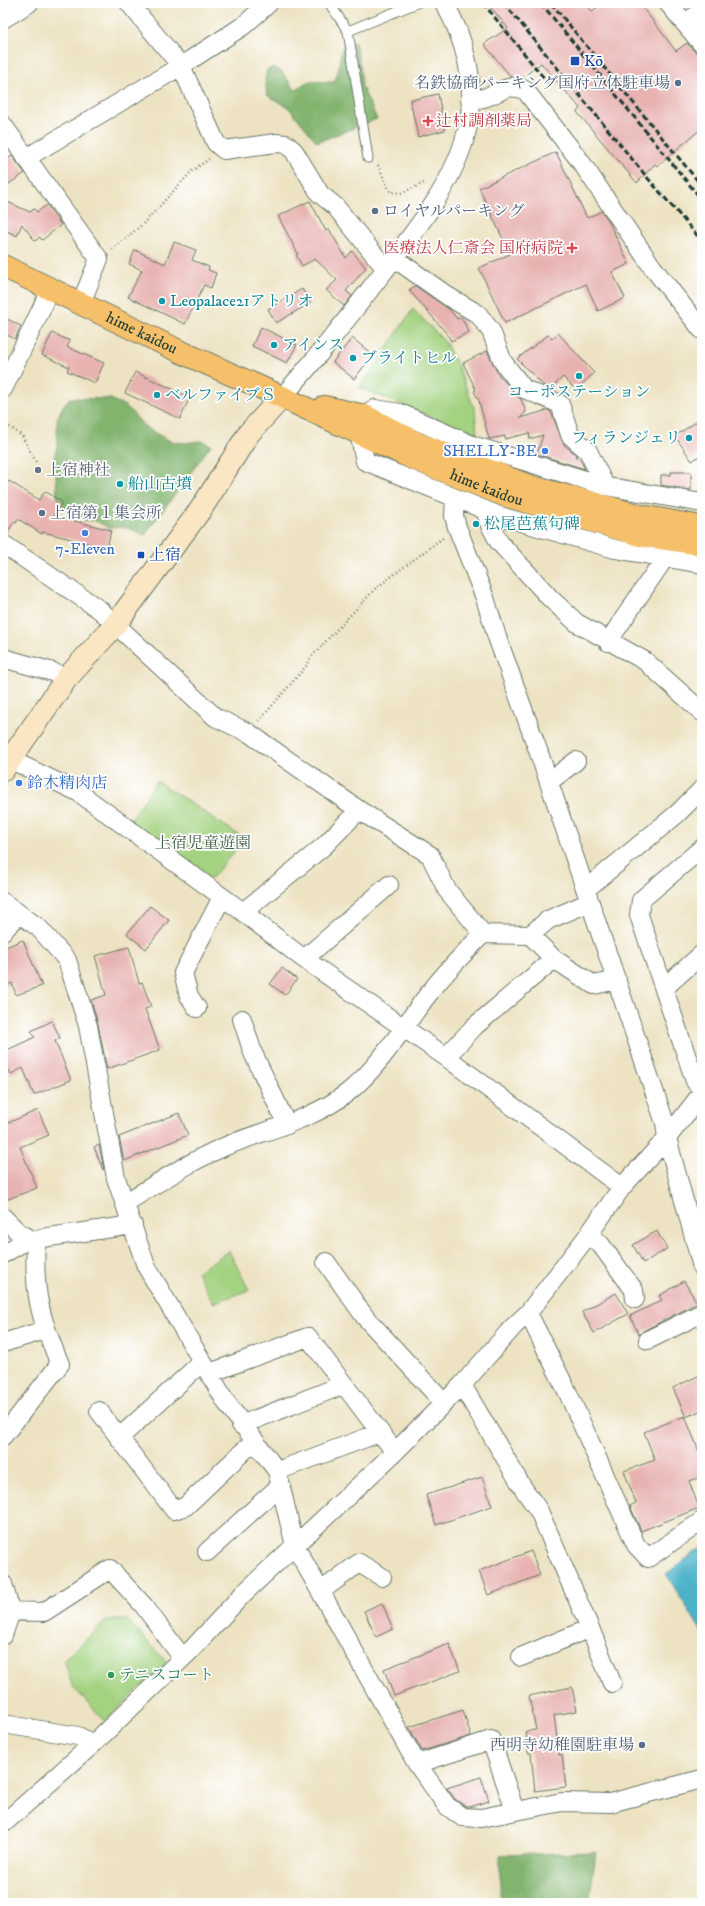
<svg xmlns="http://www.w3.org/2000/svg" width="705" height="1906" font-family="'IM FELL DW Pica','Noto Serif JP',serif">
	<rect width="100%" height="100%" fill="#fff"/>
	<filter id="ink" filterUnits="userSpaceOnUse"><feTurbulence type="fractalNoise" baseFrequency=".025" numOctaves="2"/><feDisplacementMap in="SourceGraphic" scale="8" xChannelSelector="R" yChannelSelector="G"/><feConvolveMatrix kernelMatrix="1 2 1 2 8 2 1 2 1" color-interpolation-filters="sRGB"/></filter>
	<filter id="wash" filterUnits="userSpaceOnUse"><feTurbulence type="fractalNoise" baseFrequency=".012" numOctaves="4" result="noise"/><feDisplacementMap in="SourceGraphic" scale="16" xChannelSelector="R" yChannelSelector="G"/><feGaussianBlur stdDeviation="0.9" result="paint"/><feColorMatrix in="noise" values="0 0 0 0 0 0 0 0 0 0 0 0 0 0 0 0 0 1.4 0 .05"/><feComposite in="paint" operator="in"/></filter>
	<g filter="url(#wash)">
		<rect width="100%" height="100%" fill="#ede3c3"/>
		<!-- green -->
		<path fill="#a3d280" stroke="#61885a" d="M413,309L445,342L456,362L475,410L477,435L360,388Z
			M157,781L245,839L210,880L129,822Z
			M229,1251L249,1290L213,1303L197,1272Z
			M126,1619L167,1662L105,1721L73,1687L64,1660L107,1620Z"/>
		<!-- forest -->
		<path fill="#82b46e" stroke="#507851" d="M344,43H355L360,65L362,87L377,119L317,142L289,108L267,95L265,80L267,70L274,67L282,72L295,90C315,75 311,83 333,82C341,74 338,56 344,43Z
			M70,398L111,399L127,407L146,428L170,441L184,443L201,441L211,445L145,535L125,527L109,528L96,521L82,520L69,513L57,497L56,475L53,462L57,446V419L63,406Z
			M596,1852L589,1903H500V1855Z"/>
		<!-- water -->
		<path fill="#4bb2ca" stroke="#35787f" d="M702,1547V1632L666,1574Z"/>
		<g id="blocks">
			<!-- building -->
			<path fill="#e7b2b0" d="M487,3H585L592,11L604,3H639L676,51L687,43L694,51L702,55V128L657,166L655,164L637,183L577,112L580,108L541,63L522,78L511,77L484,44L508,28Z
				M438,94L445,130L418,137L410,100Z
				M556,152L587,218L602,211L608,220L629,264L612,272L625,298L598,311L586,284L505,323L479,268L510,254L479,188Z
				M12,156L25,173L3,188V162Z
				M3,200L30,212L34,209L37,212L47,205L61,225L42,240L40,237L35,241L22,224L17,236L3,229Z
				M310,201L326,231L329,229L346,258L352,251L366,268L346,291L352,296L344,306L326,290L337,280L315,259L302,266L296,255L298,254L278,216Z
				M174,242L196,250L192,260L209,267L208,270L216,273L211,288L204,285L185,324L128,297L142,270L129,264L135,250L165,264Z
				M415,286L449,309L457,319L461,317L469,332L451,341L448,335L409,290Z
				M302,289L310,303L276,323L268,309Z
				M3,317L21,326L15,339L3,333Z
				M261,327L297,345L287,363L252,346Z
				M52,333L70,341L67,347L104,363L95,383L67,371L69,367L42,355Z
				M558,333L594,373L576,390L563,377L550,389L543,385L517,359L548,335L552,339Z
				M352,338L373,355L354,379L333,362Z
				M487,351L498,374L516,395L521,399L526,412L520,418L548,410L551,412L564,445L577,455L576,458L580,459L585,469L537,454L543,435L530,439L529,433L505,439V436L489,439L479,401L474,391L476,390L463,363Z
				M135,372L190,397L180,419L125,393Z
				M702,418V454L692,461L675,436Z
				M671,472H691V490L661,485V475H671Z
				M9,481L39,500L45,491L62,502L54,516L111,530L107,548L43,532L42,534L18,519L16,523L14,522L6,534H3V491Z
				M150,906L169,920L146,949L127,934Z
				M23,940L42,986L16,995L12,983L3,987V948Z
				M129,947L139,983L142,982L151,1007L145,1009L160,1050L107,1069L98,1024L91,1000L106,995L95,956Z
				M282,968L297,979L285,995L270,984Z
				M52,1021L60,1038L55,1041L71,1080L34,1095L23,1068L11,1074L3,1058V1052L35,1037L31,1031Z
				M38,1110L49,1135L20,1147L37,1188L3,1201V1125Z
				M179,1113L188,1135L124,1161L119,1137Z
				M99,1145L104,1169L103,1170L94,1147Z
				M657,1231L667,1249L643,1263L633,1245Z
				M684,1281L697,1303L643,1331L639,1335L630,1316L662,1300L659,1296Z
				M616,1293L628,1314L594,1333L582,1312Z
				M702,1374V1410L686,1417L673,1388Z
				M685,1416L702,1459V1477L689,1481L699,1508L641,1531L630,1506L636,1503L624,1471L655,1460L644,1432Z
				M482,1477L492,1506L436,1525L426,1495Z
				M531,1551L540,1575L488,1595L479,1571Z
				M382,1603L393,1629L376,1637L364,1611Z
				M449,1644L460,1671L394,1696L384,1669Z
				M572,1687L577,1711L554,1715L559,1755H562L566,1787L535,1791L531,1753H528L526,1731L536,1730L529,1696Z
				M463,1710L471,1736L422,1751L409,1727Z
				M481,1777L489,1801L470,1807H466L455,1799L447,1788Z"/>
		</g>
	</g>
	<g filter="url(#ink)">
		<use href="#blocks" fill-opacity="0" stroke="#677766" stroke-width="1"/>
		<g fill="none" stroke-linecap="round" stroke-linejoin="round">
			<!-- lane casing -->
			<g stroke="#677766" stroke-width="11">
				<path id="lane" d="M329,3L348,31L368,158
					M348,31L417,3"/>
			</g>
			<!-- street casing -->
			<g stroke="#677766" stroke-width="20">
				<path id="street" d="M129,3L181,66L216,143L224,150L276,143L286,144L294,151L320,194L335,206L386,269
					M668,3L702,44
					M3,19L29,3
					M684,23L702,12
					M470,100C477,99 484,99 489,96C505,90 507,84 525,90L581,162L653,268L702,330
					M3,125L99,259L81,303
					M26,158L181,66L243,26L269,3
					M394,258L449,297L478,314L491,331L503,362L524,389L560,404L570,435L588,451L605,486
					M3,389L51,289
					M282,397C315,361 344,323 374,284C410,237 455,186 468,126C477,85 465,38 444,3
					M365,416L375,409L400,413L472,445L605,486L702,503
					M359,433L365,461L500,516L615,549L702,564
					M455,499L454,516L457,527L485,598L497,637L539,753L665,1123L667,1138L702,1267
					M485,510L490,525L499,542L550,598L577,623L645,661L702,712
					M3,544L100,610L215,717L249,733L359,810L430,855L447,890L483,934
					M608,642L664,559
					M3,658L53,672L66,679
					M3,758L11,760L78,792L243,912L304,959L446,1057L622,1187
					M549,782L576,761
					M702,848L641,900L639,915L695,1081L702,1090
					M586,889L677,814L702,789
					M3,902L39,928L67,960L88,1026L116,1178L146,1266L226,1402L277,1471L295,1546L417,1764L447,1806L462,1817L481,1818L562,1802L610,1803L702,1779
					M243,912L324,846L359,810
					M3,931L20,914
					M530,935L548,920L590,902
					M304,959L389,885
					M664,988L702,954
					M197,1008L189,996L183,973L222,897
					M242,1019L253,1053L287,1125
					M446,1057L475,1026L554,959
					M125,1203C158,1183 190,1161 226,1146C267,1129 311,1121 347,1093C381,1066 403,1026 430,992C446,972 465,952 483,934L530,935L554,959L594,985L617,980
					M3,1217L18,1232L36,1242
					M589,1234L601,1245L634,1290L635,1299
					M3,1254L29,1239
					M326,1262L365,1317L443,1402
					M528,1313L568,1393L636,1545L648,1558L702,1521
					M648,1340L702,1313
					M3,1343L45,1330
					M210,1373L308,1337L395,1452
					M462,1385L523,1488L539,1511L590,1628L612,1683
					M99,1411L174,1510L186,1506L253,1442
					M241,1425L343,1385
					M3,1436L60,1364C40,1318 33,1292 36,1242L42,1238L133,1225
					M119,1438L201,1363
					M277,1471L379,1433
					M207,1552L281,1485
					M3,1584L11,1612L3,1635
					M321,1591L359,1563L382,1577
					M3,1611L44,1612L110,1569L144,1606L182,1657
					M521,1657L590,1628
					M3,1724L78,1736L93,1744
					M417,1764L491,1740L515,1811
					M3,1824L93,1744L192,1649L243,1594L395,1452L462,1385L513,1327L528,1313L589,1234L622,1187L667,1138L702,1093"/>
			</g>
			<!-- secondary casing -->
			<g stroke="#677766" stroke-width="24">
				<path id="secondary" d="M3,770L66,679L115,625L201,509L249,433L282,397"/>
			</g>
			<!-- primary casing -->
			<g stroke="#677766" stroke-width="24">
				<g id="primary">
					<path id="s1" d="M3,266L179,351L282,397L414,459L506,496L640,535L702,544"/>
					<path d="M324,407L365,416L419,444L532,487L641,516L702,527"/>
				</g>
			</g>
			<!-- path -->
			<path stroke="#677766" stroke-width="2.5" stroke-dasharray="1 3" stroke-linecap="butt" d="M378,165L388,188L391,192L402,193L426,182
				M112,249L142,225L192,171L209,159
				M3,422L22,436L36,462
				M259,721L308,664L311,657L376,588L444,537"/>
			<!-- lane -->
			<use href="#lane" stroke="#fff" stroke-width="9"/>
			<!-- street -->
			<use href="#street" stroke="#fff" stroke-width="18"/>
			<!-- secondary -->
			<use href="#secondary" stroke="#fbe6c4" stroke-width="22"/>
			<!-- primary -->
			<use href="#primary" stroke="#f6c06b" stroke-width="22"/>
			<!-- rail -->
			<path stroke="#1f3d34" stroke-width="3" stroke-dasharray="6 3" stroke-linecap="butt" d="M483,3L548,83
				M504,3L646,176L702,241
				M541,3L702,200
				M551,3L702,186"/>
		</g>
	</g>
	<!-- markers -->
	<g fill="#1a4fb4" stroke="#fff" stroke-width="1.5">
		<rect x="570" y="56" width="10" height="10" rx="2"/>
		<rect x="137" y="551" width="8" height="8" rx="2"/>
	</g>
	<g fill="#5c6f8a" stroke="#fff" stroke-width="1.5">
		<circle cx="678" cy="83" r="4"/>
		<circle cx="375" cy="211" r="4"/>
		<circle cx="42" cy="513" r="4"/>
		<circle cx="642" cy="1745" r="4"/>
	</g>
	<g fill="#e0444e" stroke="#fff" stroke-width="1.5">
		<path d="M426 115h4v4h4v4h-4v4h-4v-4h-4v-4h4z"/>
		<path d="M570 242h4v4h4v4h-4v4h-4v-4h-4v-4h4z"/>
	</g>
	<g fill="#0f9aa8" stroke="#fff" stroke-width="1.5">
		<circle cx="162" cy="301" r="4"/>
		<circle cx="274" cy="345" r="4"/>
		<circle cx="353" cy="358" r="4"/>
		<circle cx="579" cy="376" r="4"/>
		<circle cx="157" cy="395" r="4"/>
		<circle cx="689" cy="438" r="4"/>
		<circle cx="120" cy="484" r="4"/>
		<circle cx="476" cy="524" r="4"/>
	</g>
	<g fill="#3f7fe0" stroke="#fff" stroke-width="1.5">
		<circle cx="545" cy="451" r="4"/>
		<circle cx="85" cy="533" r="4"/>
		<circle cx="19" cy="783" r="4"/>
	</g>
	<circle fill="#6b7280" stroke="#fff" stroke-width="1.5" cx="38" cy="470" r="4"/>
	<circle fill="#2e9e5b" stroke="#fff" stroke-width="1.5" cx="111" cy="1675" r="4"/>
	<g text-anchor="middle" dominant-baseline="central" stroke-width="3.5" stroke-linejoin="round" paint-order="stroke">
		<!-- transit labels -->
		<g font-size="16" fill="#164399" stroke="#fff" text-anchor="start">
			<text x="584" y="61">Kō</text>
			<text x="149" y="555">上宿</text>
		</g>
		<!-- service labels -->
		<g font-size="16" fill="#4e5e75" stroke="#fff" text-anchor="end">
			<text x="670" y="83">名鉄協商パーキング国府立体駐車場</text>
			<text x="383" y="211" text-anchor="start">ロイヤルパーキング</text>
			<text x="50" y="513" text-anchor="start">上宿第１集会所</text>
			<text x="634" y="1745">西明寺幼稚園駐車場</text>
		</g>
		<!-- health labels -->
		<g font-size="16" fill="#be3a42" stroke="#fff" text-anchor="start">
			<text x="436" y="121">辻村調剤薬局</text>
			<text x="563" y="248" text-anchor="end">医療法人仁斎会 国府病院</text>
		</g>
		<!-- culture labels -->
		<g font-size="16" fill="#0d838f" stroke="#fff" text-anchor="start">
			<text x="170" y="301">Leopalace21アトリオ</text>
			<text x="282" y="345">アインス</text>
			<text x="361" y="358">ブライトヒル</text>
			<text x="579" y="392" text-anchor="middle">コーポステーション</text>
			<text x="165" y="395">ベルファイブＳ</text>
			<text x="681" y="438" text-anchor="end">フィランジェリ</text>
			<text x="128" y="484">船山古墳</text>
			<text x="484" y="524">松尾芭蕉句碑</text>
		</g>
		<!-- street labels -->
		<g font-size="16" fill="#1f3d34" stroke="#fff">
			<text stroke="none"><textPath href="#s1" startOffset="154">hime kaidou</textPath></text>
			<text stroke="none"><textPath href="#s1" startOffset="532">hime kaidou</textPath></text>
		</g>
		<!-- shop labels -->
		<g font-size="16" fill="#366cbe" stroke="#fff" text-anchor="end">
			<text x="537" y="451">SHELLY-BE</text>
			<text x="85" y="549" text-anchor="middle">7-Eleven</text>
			<text x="27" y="783" text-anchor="start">鈴木精肉店</text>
		</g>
		<!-- worship labels -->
		<g font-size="16" fill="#5b616d" stroke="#fff" text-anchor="start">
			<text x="46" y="470">上宿神社</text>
		</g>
		<!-- park labels -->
		<g font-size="16" fill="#406247" stroke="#fff">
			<text x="203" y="843">上宿児童遊園</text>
		</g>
		<!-- leisure labels -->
		<g font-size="16" fill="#27864d" stroke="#fff" text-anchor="start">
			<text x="119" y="1675">テニスコート</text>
		</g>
	</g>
	<!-- margin -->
	<rect width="705" height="1906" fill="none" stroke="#fff" stroke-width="16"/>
</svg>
